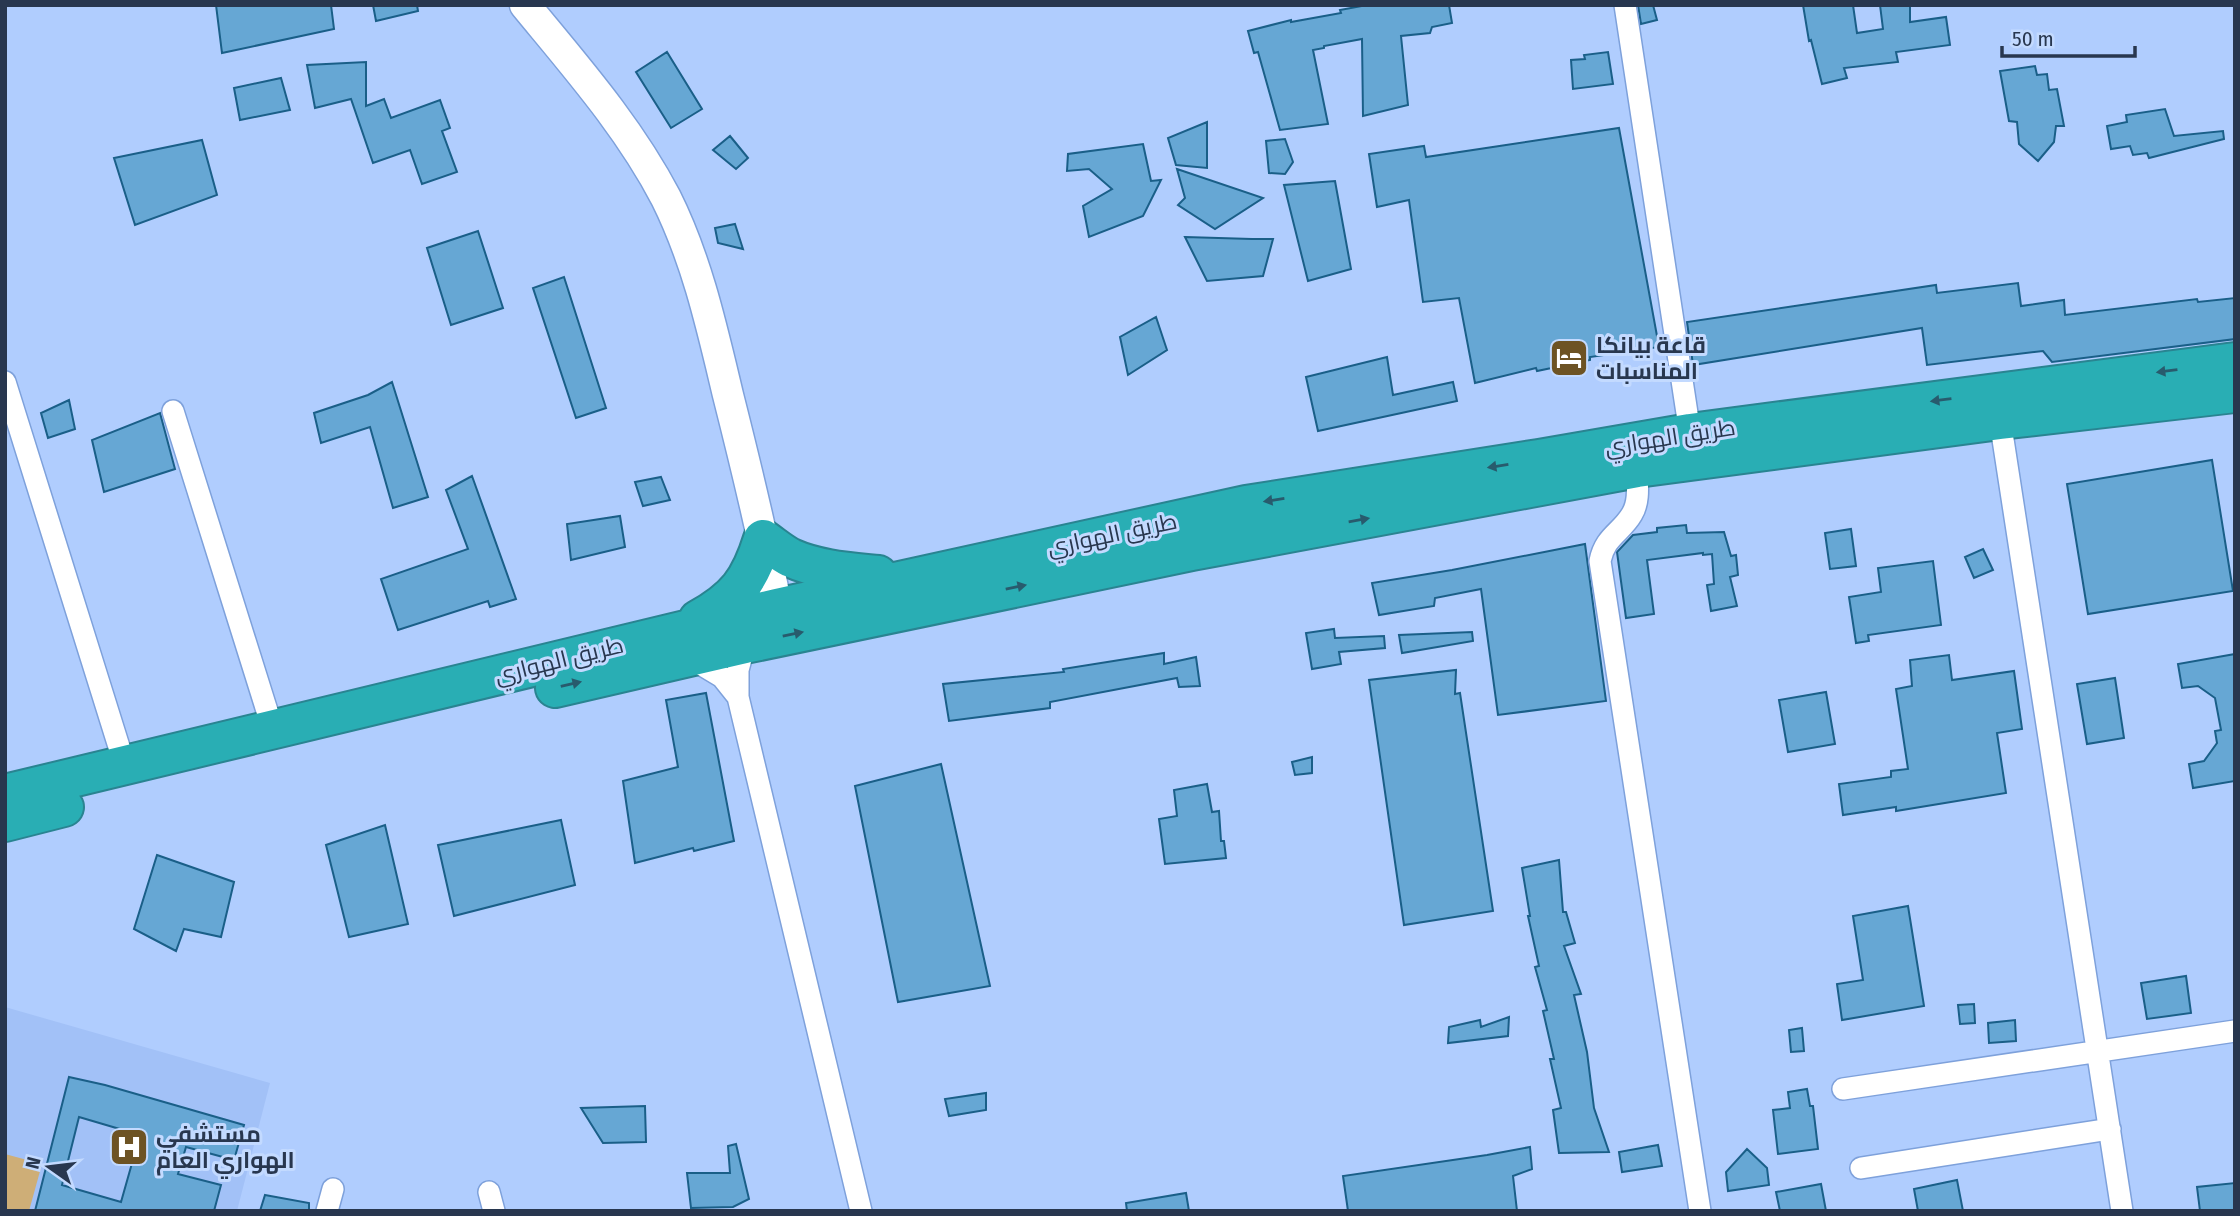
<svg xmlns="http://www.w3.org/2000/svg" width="2240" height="1216" font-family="'Fira Sans Condensed',Cairo,sans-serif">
	<rect width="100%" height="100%" fill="#b0cdfe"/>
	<!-- built -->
	<path fill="#a2c1f7" d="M5,1007L270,1083L237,1211H5Z"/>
	<!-- green -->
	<path fill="#ceae77" d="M5,1154L42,1164L29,1211H5Z"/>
	<!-- building -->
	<path fill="#66a7d4" stroke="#1a5f88" stroke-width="2" fill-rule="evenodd" d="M216,5H331L334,29L222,53Z
		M373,5H417L418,11L376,21Z
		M1367,5H1449L1452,23L1432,27L1430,33L1401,36L1408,105L1363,116L1362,39L1324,46V48L1313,50L1328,124L1280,130L1258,52L1254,53L1248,31L1291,20V22L1341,13L1340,10Z
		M1638,5H1653L1657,20L1641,24Z
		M1803,5H1853L1857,33L1883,29L1880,5H1910V22L1946,17L1950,45L1896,52L1898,62L1844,68L1847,78L1822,84L1811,40L1809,41Z
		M667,52L702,109L671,128L636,72Z
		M1608,52L1613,84L1573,89L1571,60L1585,59L1584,55Z
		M366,62V106L384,99L391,118L440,100L450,128L442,131L457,172L422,184L410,150L373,163L351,99L315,108L307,65Z
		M2035,66L2037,75L2047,74L2049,90L2057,89L2064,126H2056L2054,142L2038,161L2019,144L2017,122L2009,121L2000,71Z
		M281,78L290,110L240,120L234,88Z
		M2165,109L2174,136L2223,131L2224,139L2149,158L2147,153L2133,155L2130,146L2111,149L2107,126L2127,122L2126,115Z
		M1207,122V168L1176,165L1168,138Z
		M1619,128L1659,347L1590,357V360L1537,371L1536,368L1475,383L1459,298L1423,302L1409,200L1377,207L1369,154L1424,146L1426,157Z
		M730,136L748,158L736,169L713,150Z
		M1285,139L1293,162L1285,174L1269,173L1266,141Z
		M202,140L217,195L135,225L114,158Z
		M1143,144L1151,181L1161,180L1143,216L1089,237L1083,206L1112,189L1089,169L1067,171L1068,154Z
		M1177,169L1263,198L1215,229L1178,205L1185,198Z
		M1335,181L1351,269L1308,281L1284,185Z
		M735,224L743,249L718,243L715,228Z
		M478,231L503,308L451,325L427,248Z
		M1185,237L1252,239H1273L1263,276L1207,281Z
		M564,277L606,408L576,418L533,288Z
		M2018,283L2021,306L2064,300L2065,315L2197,299L2198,302L2235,298V339L2052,362L2043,351L1927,365L1922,328L1693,365L1687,322L1936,285L1937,293Z
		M1156,317L1167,350L1128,375L1120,337Z
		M1387,357L1393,395L1453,382L1457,401L1318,431L1306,377Z
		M392,382L428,497L393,508L370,427L321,443L314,413L368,395Z
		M69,400L75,429L48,438L41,413Z
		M160,413L175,469L104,492L92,440Z
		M2212,460L2233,591L2088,614L2067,484Z
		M472,476L516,599L490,607L488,601L398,630L381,579L468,549L446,490Z
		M661,477L670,500L643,506L635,482Z
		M620,516L625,547L571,560L567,524Z
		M1686,525L1687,533L1724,532L1731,556L1736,555L1738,575L1730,577L1737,606L1711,611L1707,585L1714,584L1712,554L1703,555V553L1647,560L1654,614L1626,618L1617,552L1633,535L1657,532V528Z
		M1851,529L1856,566L1830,569L1825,533Z
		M1585,544L1606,701L1498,715L1481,589L1435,598L1434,606L1379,615L1372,583L1452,570Z
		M1983,549L1993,570L1974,578L1965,557Z
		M1933,561L1941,625L1868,635L1869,641L1856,643L1849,597L1881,592L1878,568Z
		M1334,629L1335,638L1384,636L1385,648L1339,652L1341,664L1312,669L1306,633Z
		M1472,632L1473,641L1402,653L1399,635Z
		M1164,653V664L1196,657L1200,686L1179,687L1177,678L1050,702V708L949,721L943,684L1064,672L1063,669Z
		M2235,654V781L2193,788L2189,764L2204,761L2217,743L2215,731L2221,730L2215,698L2198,686L2182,688L2178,664Z
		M1949,655L1952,680L2014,671L2022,729L1997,733L2006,793L1896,811V807L1843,815L1839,784L1891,777V771L1908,769L1896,689L1912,686L1910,660Z
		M1456,670L1455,694L1460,693L1493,911L1404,925L1369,680Z
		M2115,678L2124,738L2087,744L2077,684Z
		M1826,692L1835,744L1788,752L1779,700Z
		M706,693L734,841L694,851L693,848L635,863L623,781L678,767L666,700Z
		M1312,757V773L1295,775L1292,762Z
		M941,764L990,986L898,1002L855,786Z
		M1207,784L1212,812L1219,811L1221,841H1224L1226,858L1165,864L1159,819L1177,816L1174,790Z
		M561,820L575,885L454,916L438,845Z
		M385,825L408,924L349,937L326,845Z
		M157,855L234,882L221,937L184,929L176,951L134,929Z
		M1559,860L1563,912H1566L1575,943L1564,946L1581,994L1574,995L1587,1052L1594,1108L1609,1152L1559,1153L1553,1110L1561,1108L1550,1059H1554L1543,1011L1547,1010L1535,967L1539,966L1528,916H1530L1522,868Z
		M1908,906L1924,1006L1842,1020L1837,984L1863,980L1853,916Z
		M2186,976L2191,1013L2147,1019L2141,983Z
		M1974,1004L1975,1023L1960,1024L1958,1005Z
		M1509,1017L1508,1036L1448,1043L1449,1027L1480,1020L1481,1027Z
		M2015,1020L2016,1041L1989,1043L1988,1023Z
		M1802,1028L1804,1051L1791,1052L1789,1030Z
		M69,1077L105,1085L244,1125L234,1160L186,1147L178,1174L221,1185L214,1211H35ZM79,1117L140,1135L121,1202L62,1185Z
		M1807,1089L1810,1106H1813L1818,1149L1778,1154L1773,1110L1790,1108L1788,1092Z
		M986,1093V1110L949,1116L945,1099Z
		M645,1106L646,1142L603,1143L581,1108Z
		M736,1144L749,1199L733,1207L691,1208L687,1173H730L728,1146Z
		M1658,1145L1662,1166L1622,1172L1619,1152Z
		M1530,1147L1532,1169L1513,1176L1517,1211H1348L1343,1176L1487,1155Z
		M1747,1149L1767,1168L1769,1185L1728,1191L1726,1172Z
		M1957,1180L1963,1211H1918L1914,1189Z
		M2235,1183V1211H2200L2197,1187Z
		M1821,1184L1826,1211H1780L1776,1192Z
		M1186,1193L1189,1211H1127L1126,1203Z
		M265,1195L309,1203V1211H260Z"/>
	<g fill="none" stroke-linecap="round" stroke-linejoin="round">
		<!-- street casing -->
		<g stroke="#7ea1db" stroke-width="24">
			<path id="street" d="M1625,5L1690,433
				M5,382L125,766
				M173,411L273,730
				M2000,420L2122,1211
				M1637,468C1637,483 1640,501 1632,514C1621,533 1605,536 1600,561L1700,1211
				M745,644L738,670V697L861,1211
				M692,659L722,677L738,697
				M1843,1089L2235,1031
				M1861,1168L2110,1129
				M489,1192L494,1211
				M327,1211L333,1189"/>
		</g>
		<!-- secondary casing -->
		<g stroke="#7ea1db" stroke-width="33">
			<path id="secondary" d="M525,5C576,67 629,127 666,198C697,260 712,328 728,395C746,466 763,536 777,608"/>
		</g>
		<!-- highway casing -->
		<g stroke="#298491" stroke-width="42">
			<path id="highway" d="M698,620C736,599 750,581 763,539C772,545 781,553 791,558C818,570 849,572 878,575
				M555,688L745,644L1192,551L1637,468L2000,420L2235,393
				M5,794L777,608L1246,505L1539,459L1690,433L2235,362
				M5,822L64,807"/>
		</g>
		<!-- street -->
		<use href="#street" stroke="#fff" stroke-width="21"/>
		<!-- secondary -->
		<use href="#secondary" stroke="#fff" stroke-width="30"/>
		<!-- highway -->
		<use href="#highway" stroke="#29aeb4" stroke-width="38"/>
	</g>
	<!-- one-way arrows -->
	<defs><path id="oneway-solid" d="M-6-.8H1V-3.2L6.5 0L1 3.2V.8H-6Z" transform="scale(1.75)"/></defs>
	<g fill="#285b6d">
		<use href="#oneway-solid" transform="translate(2167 371) rotate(173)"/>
		<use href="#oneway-solid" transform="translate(1941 400) rotate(173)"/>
		<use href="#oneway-solid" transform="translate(1498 466) rotate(171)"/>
		<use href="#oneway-solid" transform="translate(1274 500) rotate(171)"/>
		<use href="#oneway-solid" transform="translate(1359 520) rotate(-10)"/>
		<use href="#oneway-solid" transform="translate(1016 587) rotate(-12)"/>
		<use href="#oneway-solid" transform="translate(793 634) rotate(-12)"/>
		<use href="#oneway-solid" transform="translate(571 684) rotate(-13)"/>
	</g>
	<!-- icons -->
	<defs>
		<g id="hotel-square" transform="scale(2.0125)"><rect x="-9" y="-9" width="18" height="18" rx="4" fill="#6d5324" stroke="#c3daff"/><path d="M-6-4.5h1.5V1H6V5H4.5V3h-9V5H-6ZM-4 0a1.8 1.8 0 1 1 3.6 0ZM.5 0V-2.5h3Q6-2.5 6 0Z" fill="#fff"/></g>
		<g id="hospital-square" transform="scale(2.0125)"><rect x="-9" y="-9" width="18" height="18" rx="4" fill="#6d5324" stroke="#c3daff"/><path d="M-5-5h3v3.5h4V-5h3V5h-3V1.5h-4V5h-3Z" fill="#fff"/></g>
	</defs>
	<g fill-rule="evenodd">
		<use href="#hotel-square" x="1569" y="358"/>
		<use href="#hospital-square" x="129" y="1147"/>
	</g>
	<g text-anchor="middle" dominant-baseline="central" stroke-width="6" stroke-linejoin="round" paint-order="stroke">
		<!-- poi labels -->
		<g font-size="23" font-weight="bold" fill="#28374f" stroke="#c3daff" text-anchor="start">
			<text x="1596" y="345">قاعة بيانكا<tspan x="1596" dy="26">المناسبات</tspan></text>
			<text x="156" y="1134">مستشفي<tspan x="156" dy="26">الهواري العام</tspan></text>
		</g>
		<!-- street labels -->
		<g font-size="23" fill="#28374f" stroke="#c3daff">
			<text transform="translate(1670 437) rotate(-9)">طريق الهواري</text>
			<text transform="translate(1112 534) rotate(-12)">طريق الهواري</text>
			<text transform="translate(559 660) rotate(-14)">طريق الهواري</text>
		</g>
	</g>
	<!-- border -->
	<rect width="2240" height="1216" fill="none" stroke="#28374f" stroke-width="14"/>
	<!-- north arrow -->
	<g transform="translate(49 1167) rotate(284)" stroke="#c3daff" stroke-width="5" paint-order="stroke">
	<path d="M0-5L12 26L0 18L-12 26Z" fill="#28374f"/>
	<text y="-10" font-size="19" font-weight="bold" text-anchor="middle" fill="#28374f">N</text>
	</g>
	<!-- scale -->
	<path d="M2002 46v10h133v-10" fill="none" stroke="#28374f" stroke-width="3.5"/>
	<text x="2012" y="46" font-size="21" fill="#28374f" stroke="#c3daff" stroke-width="5" paint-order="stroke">50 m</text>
</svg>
